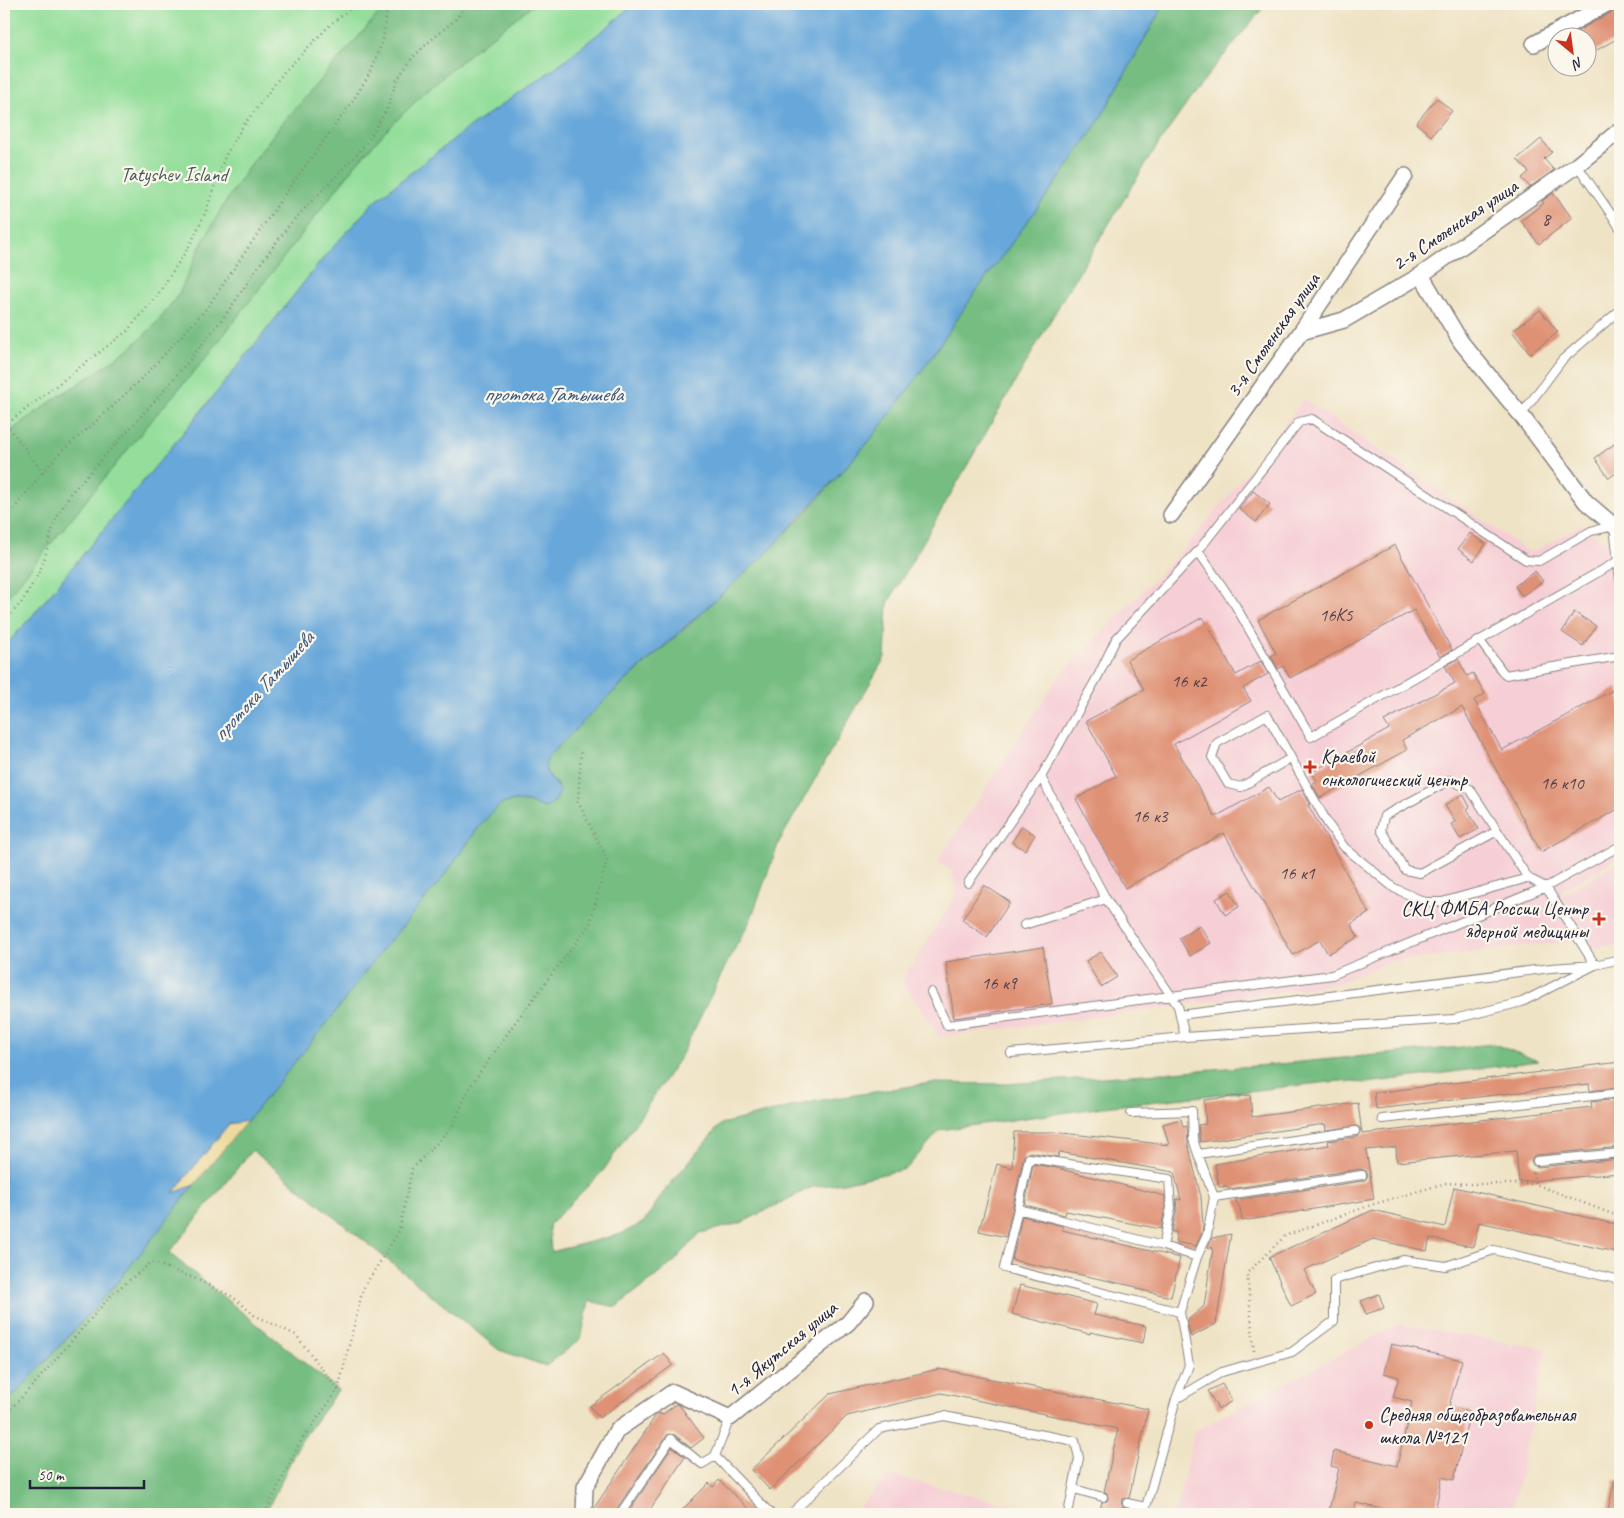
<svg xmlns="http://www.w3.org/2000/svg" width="1624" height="1518" font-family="Caveat,sans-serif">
	<rect width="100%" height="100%" fill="#fbf7ec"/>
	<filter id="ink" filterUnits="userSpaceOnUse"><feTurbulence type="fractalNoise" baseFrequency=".02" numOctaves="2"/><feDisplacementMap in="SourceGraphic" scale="10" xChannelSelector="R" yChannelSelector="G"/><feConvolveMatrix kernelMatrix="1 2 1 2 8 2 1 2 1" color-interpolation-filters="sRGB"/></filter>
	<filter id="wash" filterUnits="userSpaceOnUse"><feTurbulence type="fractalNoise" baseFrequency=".0096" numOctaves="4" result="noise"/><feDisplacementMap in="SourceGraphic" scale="20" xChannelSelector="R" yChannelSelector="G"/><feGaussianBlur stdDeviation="1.12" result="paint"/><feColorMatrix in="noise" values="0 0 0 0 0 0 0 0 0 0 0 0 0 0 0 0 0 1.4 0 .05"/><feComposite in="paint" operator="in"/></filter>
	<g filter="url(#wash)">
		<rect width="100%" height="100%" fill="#efe3c5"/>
		<!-- built -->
		<path fill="#f6cfd6" d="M1304,399L1531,553L1581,525L1620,552V857L1560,891L1583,934L1569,941L1391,962L1335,984L1178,1006L939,1037L902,981L957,893L952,871L937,862L1059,676L1184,549L1251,468Z
			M1620,862V945L1594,948L1563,894Z
			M1399,1324L1546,1349L1512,1514H1176L1194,1431Z
			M889,1475L1045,1513V1514H853Z"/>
		<!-- green -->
		<path fill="#93de9a" stroke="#5a806a" d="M4,4H634L611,24L548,73L464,131L375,201L325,256L221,387L33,615L4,647Z"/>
		<!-- forest -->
		<path fill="#76bd82" stroke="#4c705e" d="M387,4H534L474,50L426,91L384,133L356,164L205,359L156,415L4,601V436L56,398L94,374L130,348L154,326L179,294L201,245L220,211L245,172L279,127Z
			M1164,4H1266L1200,85L1155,149L1064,297L888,603L885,657L779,842L750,921L727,963L681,1056L603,1171L549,1225L551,1252L621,1234L644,1222L665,1190L721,1124L816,1101L931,1083L1008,1084L1268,1065L1494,1044L1538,1061L1367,1083L1338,1081L1104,1107L940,1130L906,1169L843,1183L812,1187L741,1223L700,1233L674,1262L616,1307L589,1301L581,1339L546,1366L499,1350L252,1150L169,1253L338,1390L299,1444L265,1514H4V1405L71,1334L117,1283L194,1185L334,1014L374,960L441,880L479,827L493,811L501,804L515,801L528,802L545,808L552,804L557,799V785L546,772L545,765L548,757L609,696L691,623L800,519L870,440L912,385L972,297L1064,172L1100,119Z"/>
		<!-- sand -->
		<path fill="#eeda9e" stroke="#887e6c" d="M247,1121L194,1185L172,1194L229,1123Z"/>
		<!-- water -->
		<path fill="#68a7da" stroke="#45648a" d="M634,4H1164L1100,119L1064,172L972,297L912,385L870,440L769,551L609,696L548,757C540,776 553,776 560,791C557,800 553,804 545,808L528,802L515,801L501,804L493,811L479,827L441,880L374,960L334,1014L247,1121L229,1124L173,1193L194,1185L117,1283L19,1390L4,1403V647L33,615L221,387L325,256L375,201L464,131L548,73L611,24Z"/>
		<g id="blocks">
			<!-- building -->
			<path fill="#df9175" d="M1620,4V37L1586,56V38H1565L1612,12L1616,6Z
				M1437,98L1452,111L1431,136L1416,123Z
				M1541,139L1552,152L1544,159L1554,170L1530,187L1522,178L1529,172L1517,159Z
				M1553,193L1572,218L1539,244L1521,221L1544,203L1542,201Z
				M1540,310L1558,332L1530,354L1512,331Z
				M1620,440V470L1609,478L1595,458Z
				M1253,491L1270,504L1256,522L1239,509Z
				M1470,533L1486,544L1474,561L1458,549Z
				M1395,545L1452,650L1440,657L1414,610L1290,678L1283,666L1278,669L1271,656L1276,653L1258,620Z
				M1535,571L1543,581L1522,596L1515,586Z
				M1574,612L1596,626L1583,646L1562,632Z
				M1203,617L1236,675L1261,661L1268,674L1243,688L1251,701L1174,744L1215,817L1269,787L1278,802L1302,789L1310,804L1308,805L1369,913L1351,924L1358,937L1328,954L1320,940L1293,955L1224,833L1125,888L1076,799L1116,776L1086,721L1144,690L1127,660Z
				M1458,659L1467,676L1473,673L1485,694L1474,700L1502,750L1617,688L1620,694V808L1541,852L1462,707L1402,740L1407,750L1320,798L1312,784L1317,781L1312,772L1389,729L1384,721L1455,683L1445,666Z
				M1463,794L1470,807L1467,809L1479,829L1460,839L1451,824L1455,822L1445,805Z
				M1022,826L1035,835L1025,850L1012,842Z
				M984,885L1010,902L987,937L962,920Z
				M1230,891L1239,907L1225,915L1216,899Z
				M1200,926L1211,943L1190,956L1179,938Z
				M1043,947L1052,1004L954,1018L946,962Z
				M1101,952L1117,977L1101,987L1086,961Z
				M1620,1062V1087L1590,1091L1589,1084L1376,1109L1374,1093Z
				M1250,1095L1252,1117L1358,1103L1362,1134L1592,1107L1591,1102L1620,1099V1147L1536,1155L1533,1157L1531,1161L1533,1165L1538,1167L1620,1159V1173L1519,1182L1516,1151L1397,1162L1396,1147L1366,1150L1374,1199L1242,1221L1240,1208L1235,1200L1363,1181L1366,1179L1368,1175L1366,1171L1361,1169L1228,1189L1227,1186L1219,1187L1215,1164L1329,1145L1328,1141L1356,1137L1360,1133V1128L1357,1126L1326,1130L1325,1124L1200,1142L1198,1125L1206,1124L1204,1100Z
				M1181,1119L1183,1127L1187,1126L1188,1144L1201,1197L1203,1226L1202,1233L1196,1246L1175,1242L1177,1232H1172L1177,1209L1176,1199L1181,1200L1174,1172L1059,1152L1058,1157L1030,1152L1024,1155L1006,1237L979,1231L997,1164L1012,1168L1014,1132H1054L1169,1145L1163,1124Z
				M1033,1164L1057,1168L1165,1196V1208L1161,1229L1066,1211L1065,1215L1025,1205Z
				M1454,1187L1620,1225V1253L1479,1222L1473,1247L1430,1238L1427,1251L1373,1239L1304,1270L1316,1294L1291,1306L1269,1257L1373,1210L1445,1227Z
				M1022,1216L1063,1226L1062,1230L1180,1258L1171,1297L1137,1289V1287L1012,1260Z
				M1231,1234L1216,1324L1191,1337L1187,1321L1204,1306L1213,1248L1208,1247L1212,1238Z
				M1020,1285L1097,1304L1094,1315L1146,1326L1143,1343L1090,1332V1334L1012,1314Z
				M1379,1294L1384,1308L1366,1314L1361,1301Z
				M1391,1344L1462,1360L1449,1406L1470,1411L1454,1480L1442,1477L1435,1511L1428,1510L1427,1514H1405L1356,1503L1353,1514H1328L1339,1468L1331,1466L1334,1451L1397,1466L1412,1402L1393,1397L1399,1377L1384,1373Z
				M664,1353L673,1365L599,1418L590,1406Z
				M939,1369L1148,1409L1129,1498L1123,1499L1121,1502L1123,1507L1126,1509L1125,1514H1099L1102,1502L1107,1501L1108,1498L1107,1493L1104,1492L1118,1429L941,1393L847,1416L770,1490L751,1470L830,1394Z
				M1222,1384L1232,1401L1218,1409L1208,1391Z
				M676,1404L679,1405L704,1438L691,1448L675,1435L668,1434L615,1511L614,1514H603L594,1508L657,1414L659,1413L662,1415Z
				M672,1447L685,1457L647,1514H627Z
				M719,1480L754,1514H678L709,1483L713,1487Z
				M1615,1480H1620V1514H1607Z"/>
		</g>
	</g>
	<g filter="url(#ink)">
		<use href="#blocks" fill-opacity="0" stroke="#888280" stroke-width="1"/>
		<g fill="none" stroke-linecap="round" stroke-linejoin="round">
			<!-- service casing -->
			<g stroke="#888280" stroke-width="10">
				<path id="service" d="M1577,165L1613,217L1620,212
					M1613,217L1620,228
					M1521,415L1562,360L1620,310
					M1198,551L1235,605L1311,737L1618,561
					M1480,641L1505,675L1620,656
					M1291,758L1241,787L1228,784L1212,757L1217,743L1267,715L1328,824L1344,847L1394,888L1425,902H1442L1528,878
					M1041,777L1106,899L1178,1006L1185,1037
					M1497,831L1420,873L1405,870L1381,830L1384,816L1450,780L1470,789L1528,878L1546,887L1595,965
					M968,883L1041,777L1098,676L1116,639L1198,551L1299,422L1312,419L1526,560L1539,561L1591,531L1614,526L1620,580
					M1024,925L1106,899
					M931,992L947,1025L1332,975L1546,887L1620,846
					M1180,1015L1551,968L1595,965L1620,959
					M1011,1053L1185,1037L1454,1019L1522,1002L1595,965
					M1131,1113L1192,1111L1193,1139L1198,1154
					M1382,1119L1620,1093
					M1537,1161L1620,1153
					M1214,1197L1198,1154L1355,1131
					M1018,1209L1029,1158L1169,1179L1171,1208L1163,1246
					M1180,1312L1004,1268L1018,1209L1163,1246L1197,1257
					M1176,1399L1189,1365L1180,1312L1197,1257L1207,1235L1214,1197L1362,1175
					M730,1418L715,1456L771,1514
					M1074,1489L1103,1497
					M1127,1503L1145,1507
					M620,1514L671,1439L702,1464L715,1456
					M791,1514L879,1429L944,1416L1075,1441L1079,1458L1068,1514
					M1144,1514L1176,1399L1222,1372L1292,1352L1334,1321V1280L1403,1260L1446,1266L1494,1250L1620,1280"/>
			</g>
			<!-- minor casing -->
			<g stroke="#888280" stroke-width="18">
				<path id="minor" d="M1534,44L1607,4
					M1421,275L1461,342L1521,415L1586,502L1614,526L1620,521
					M1301,332L1344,320L1421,275L1577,165L1620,130
					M1171,515L1301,332L1405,176
					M584,1514L585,1487L617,1430L673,1392L730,1418L848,1323L866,1301"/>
			</g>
			<!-- path -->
			<path stroke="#888280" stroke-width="2.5" stroke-dasharray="1 4" stroke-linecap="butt" d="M6,424L43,472L59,454L113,406L150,370L207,308L287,191L352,102L372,70L383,39L388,4
				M4,426L127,331L156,297L190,245L206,211L225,156L243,126L284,72L332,23L356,4
				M4,521L43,472
				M4,621L22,602L39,573L44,560L54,523L70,494L154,402L192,357L227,313L260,264L290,224L359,152L369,139L387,109L397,80L412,58L430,41L455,20L468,4
				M1533,1172L1535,1184L1620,1217
				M1254,1351L1247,1273L1285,1236L1374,1204L1446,1183L1471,1184H1535
				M4,1416L36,1382L113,1293L152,1262L196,1279L233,1297L254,1315L296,1335L338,1390
				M265,1514L299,1444L338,1390L363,1289L399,1231L412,1169L452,1127L470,1087L514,1024L590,924L607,859L578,802L581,752"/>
			<!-- service -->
			<use href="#service" stroke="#fff" stroke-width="8"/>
			<!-- minor -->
			<use href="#minor" stroke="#fff" stroke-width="15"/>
		</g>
	</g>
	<!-- markers -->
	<g fill="#c8321e" stroke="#fbf7ec" stroke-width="2">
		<path d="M1307.5 759.5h5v5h5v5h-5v5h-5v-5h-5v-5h5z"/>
		<path d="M1596.5 911.5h5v5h5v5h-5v5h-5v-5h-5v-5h5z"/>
		<circle cx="1369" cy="1425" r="5"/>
	</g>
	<g text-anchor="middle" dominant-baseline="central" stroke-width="4.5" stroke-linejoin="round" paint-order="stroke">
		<!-- number labels -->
		<g font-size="18" fill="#513e4a">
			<text x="1546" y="219">8</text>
			<text x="1336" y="615">16К5</text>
			<text x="1189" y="681">16 к2</text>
			<text x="1562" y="783">16 к10</text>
			<text x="1150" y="816">16 к3</text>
			<text x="1297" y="873">16 к1</text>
			<text x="999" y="983">16 к9</text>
		</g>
		<!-- park labels -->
		<g font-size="20" fill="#445a58" stroke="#fbf7ec">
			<text x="174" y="174">Tatyshev Island</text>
		</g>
		<!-- street labels -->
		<g font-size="20" fill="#22223b" stroke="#fbf7ec">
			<text transform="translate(1455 225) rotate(-34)">2-я Смоленская улица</text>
			<text transform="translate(1273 335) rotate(-55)">3-я Смоленская улица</text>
			<text transform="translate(782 1349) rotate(-40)">1-я Якутская улица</text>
		</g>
		<!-- poi labels -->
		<g font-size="20" fill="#22223b" stroke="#fbf7ec" text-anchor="start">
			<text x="1321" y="756">Краевой<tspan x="1321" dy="23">онкологический центр</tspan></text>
			<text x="1588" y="908" text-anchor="end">СКЦ ФМБА России Центр<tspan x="1588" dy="23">ядерной медицины</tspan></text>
			<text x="1379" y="1414">Средняя общеобразовательная<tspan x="1379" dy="23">школа №121</tspan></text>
		</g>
		<!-- water labels -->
		<g font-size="21" font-style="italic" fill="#3e577b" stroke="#fbf7ec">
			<text x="553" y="394">протока Татышева</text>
			<text transform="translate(263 686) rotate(-48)">протока Татышева</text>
		</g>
	</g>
	<!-- margin -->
	<rect width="1624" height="1518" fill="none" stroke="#fbf7ec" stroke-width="20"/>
	<!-- north arrow -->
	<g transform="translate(1572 52) rotate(151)"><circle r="24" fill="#fbf7ec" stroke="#a4a2a5"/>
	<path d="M0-4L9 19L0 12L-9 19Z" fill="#c8321e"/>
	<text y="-8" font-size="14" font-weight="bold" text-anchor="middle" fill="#22223b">N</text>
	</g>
	<!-- scale -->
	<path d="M30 1480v8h114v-8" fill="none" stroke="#22223b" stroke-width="2.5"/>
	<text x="38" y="1480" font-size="15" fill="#22223b" stroke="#fbf7ec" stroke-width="4" paint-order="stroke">50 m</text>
</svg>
